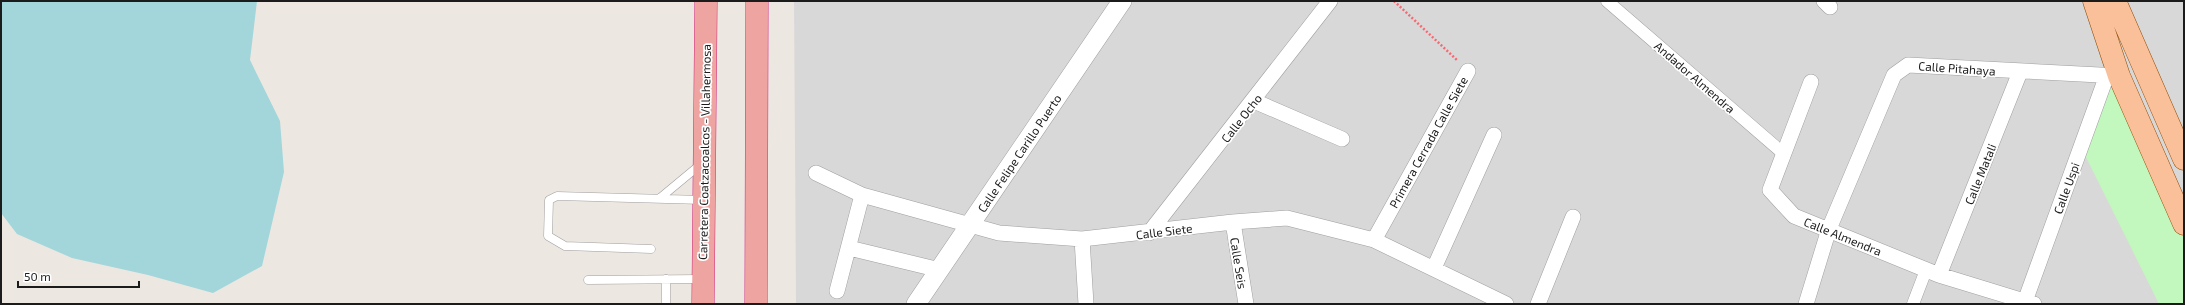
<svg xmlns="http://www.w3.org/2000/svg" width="2185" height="305" font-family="'Exo 2',sans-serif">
	<rect width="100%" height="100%" fill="#ede7e1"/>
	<!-- residential -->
	<path fill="#d9d8d9" d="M794,1H2184V304H796Z"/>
	<!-- park -->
	<path fill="#c2f7bd" d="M2107,75L2184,224V304H2159L2081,147Z"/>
	<!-- water -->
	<path fill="#a2d6da" d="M1,1H257L250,60L280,121L284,172L262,266L213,293L148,275L72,258L17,234L1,213Z"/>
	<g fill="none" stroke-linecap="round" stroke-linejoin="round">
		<!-- service casing -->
		<g stroke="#9f9f9f" stroke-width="9">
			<path id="service" d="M660,198L701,164
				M651,249L565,246L548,236L549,200L557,196L703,200
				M588,280L702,279
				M666,304V279"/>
		</g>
		<!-- pedestrian casing -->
		<g stroke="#9f9f9f" stroke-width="13">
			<path id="pedestrian" d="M1607,1L1784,154
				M1913,304L1926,270"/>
		</g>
		<!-- minor casing -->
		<g stroke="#9f9f9f" stroke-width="16">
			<path id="minor" d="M1824,1L1830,7
				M1811,82L1770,190L1794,216L1939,275L2034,304
				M1254,101L1342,139
				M816,173L862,195L999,233L1082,239L1233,222L1287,218L1374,240L1506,304
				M1233,222L1246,304
				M1149,233L1330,1
				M1082,239L1086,304
				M1374,240L1468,71
				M849,248L940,270
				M1434,268L1494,135
				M1939,275L2020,72
				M837,291L862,195
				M1538,304L1573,217
				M1806,304L1829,229L1894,75L1908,65L2119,76
				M2024,304L2107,75"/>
		</g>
		<!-- tertiary casing -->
		<g stroke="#9f9f9f" stroke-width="20">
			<path id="tertiary" d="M916,304L1122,1"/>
		</g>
		<!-- primary casing -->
		<g stroke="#8f4a04" stroke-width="23">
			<path id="primary" d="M2094,1L2119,76L2184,224
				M2115,1L2184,159"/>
		</g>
		<!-- trunk casing -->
		<g stroke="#d1287d" stroke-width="23">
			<path id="trunk" d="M703,304L706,1
				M756,304L757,1"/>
		</g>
		<!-- path -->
		<path stroke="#f66972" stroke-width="2.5" stroke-dasharray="2 2" stroke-linecap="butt" d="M1394,1L1458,61"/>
		<!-- service -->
		<use href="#service" stroke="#fff" stroke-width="8"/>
		<!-- pedestrian -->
		<use href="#pedestrian" stroke="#fff" stroke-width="12"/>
		<!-- minor -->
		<use href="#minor" stroke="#fff" stroke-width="15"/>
		<!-- tertiary -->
		<use href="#tertiary" stroke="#fff" stroke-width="19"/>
		<!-- primary -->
		<use href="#primary" stroke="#f9c09a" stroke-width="22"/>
		<!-- trunk -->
		<use href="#trunk" stroke="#eea5a2" stroke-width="22"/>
	</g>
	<g text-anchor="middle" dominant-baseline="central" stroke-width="3.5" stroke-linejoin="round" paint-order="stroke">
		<!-- street labels -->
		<g font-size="12" fill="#1b1b1b" stroke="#fff">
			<text transform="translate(1957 68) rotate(4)">Calle Pitahaya</text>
			<text transform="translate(1695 77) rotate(41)">Andador Almendra</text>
			<text transform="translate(1241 118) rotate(-52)">Calle Ocho</text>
			<text transform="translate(1428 142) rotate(-61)">Primera Cerrada Calle Siete</text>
			<text transform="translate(704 152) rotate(-89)">Carretera Coatzacoalcos - Villahermosa</text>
			<text transform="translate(1019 153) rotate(-56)">Calle Felipe Carillo Puerto</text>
			<text transform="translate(1980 174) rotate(-68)">Calle Matali</text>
			<text transform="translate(2066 188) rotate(-70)">Calle Uspi</text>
			<text transform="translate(1164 231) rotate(-7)">Calle Siete</text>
			<text transform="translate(1843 236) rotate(22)">Calle Almendra</text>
			<text transform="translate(1239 263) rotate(81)">Calle Seis</text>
		</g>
	</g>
	<!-- border -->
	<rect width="2185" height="305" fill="none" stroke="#1b1b1b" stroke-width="4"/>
	<!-- scale -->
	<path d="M18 281v6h121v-6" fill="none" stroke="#1b1b1b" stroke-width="2"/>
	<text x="24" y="281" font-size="12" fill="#1b1b1b" stroke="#ffffff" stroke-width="3" paint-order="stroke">50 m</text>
</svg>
